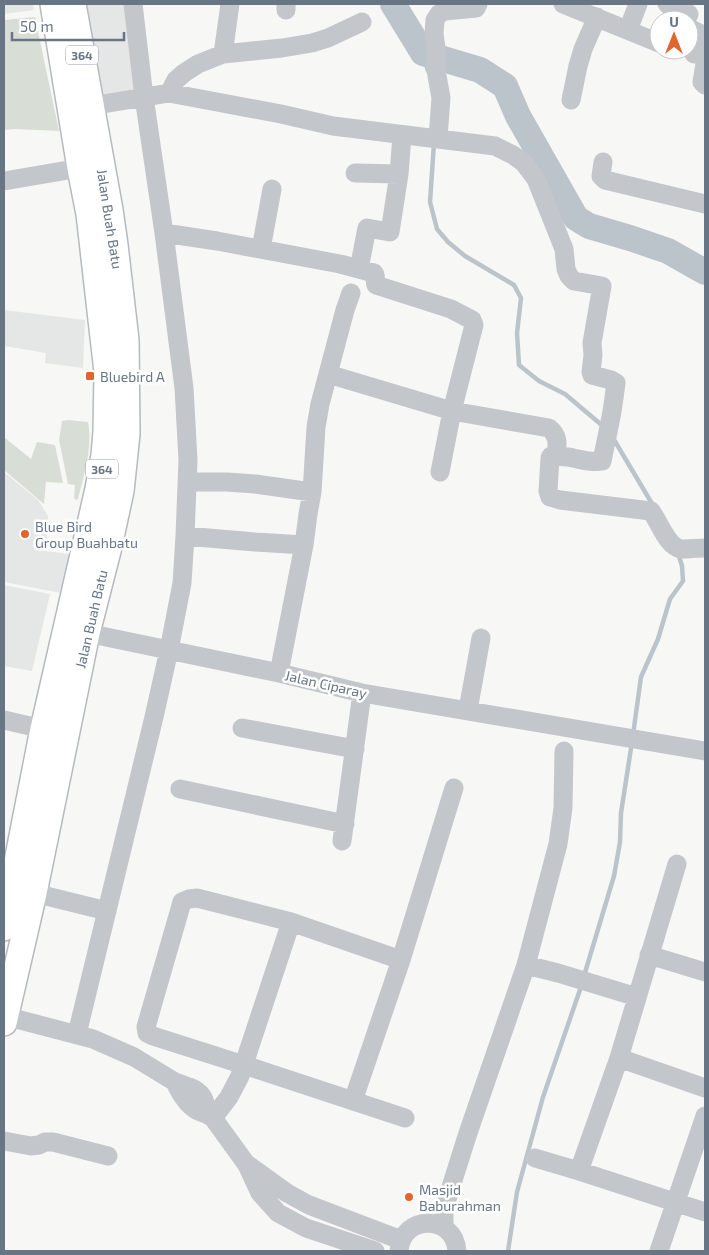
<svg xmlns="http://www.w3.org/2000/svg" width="709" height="1255" font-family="'Exo 2',sans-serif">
	<rect width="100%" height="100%" fill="#f7f7f5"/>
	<!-- built -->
	<path fill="#e5e6e6" d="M4,4H33L34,10L4,14Z
		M85,4H132L142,95L102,99Z
		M4,310L85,320L83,368L45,363L46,353L4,346Z
		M4,472L38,500L48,516L46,551L69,554L61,593L4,582Z
		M4,585L50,594L32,671L4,666Z"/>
	<!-- green -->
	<path fill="#d8ded6" d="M35,17L59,131L15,129L4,130V20Z
		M68,420L88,422C93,447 84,475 78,499L76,500L74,498L75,485L68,484L59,440L62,421Z
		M4,437L31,459L37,442L55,445L63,483L46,482L44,504L4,470Z"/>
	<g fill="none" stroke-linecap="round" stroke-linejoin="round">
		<!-- stream -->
		<path stroke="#bbc4ca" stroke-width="4.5" d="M423,53L428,71
			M434,143L430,202L437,229L448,242L465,256L514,285L521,298L517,333L519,365L539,381L565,394L604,427
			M613,438L654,507
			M633,735L641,677L658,639L670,599L683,581L682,566L678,553
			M584,976L614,876L620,842L621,813L632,742
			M508,1251L517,1192L543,1097L582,984"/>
		<!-- river -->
		<path stroke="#bbc4ca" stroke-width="26" d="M393,4L423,53L480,70L505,86L518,116L576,218L589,226L630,238L668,251L705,272"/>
		<!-- major casing -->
		<g stroke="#b6babe" stroke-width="28">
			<path id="major" d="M4,928L43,729L98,489L104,455L106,432L107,372L89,214L80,168L53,4
				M4,1023L34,893L87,633L108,551L121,491L127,434L126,340L115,245L110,210L73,4"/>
		</g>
		<!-- minor -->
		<path stroke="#c3c6ca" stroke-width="19" d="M563,4L659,43
			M667,4L689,14L686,20
			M286,10V4
			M689,28L699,33L701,36L694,54
			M628,30L638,4
			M223,54L230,4
			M705,64L702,82L705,85
			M169,93L176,80L184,73L198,64L223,54L282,48L312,43L328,38L362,22
			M571,100L578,66L583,49L597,17
			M91,106L169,93L281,114L333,126L495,146L513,155L524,163L536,179L564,249L566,269L569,276L574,281L602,286L592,343L593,355L591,372L592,375L611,380L616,383L612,412L602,461C593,463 583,460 573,458C566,456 558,457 551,456
			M438,138L441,98L436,70V48L434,34L435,20L439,14L445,11L476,8L478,4
			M603,162L601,176L605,180L705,204
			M355,173L399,174
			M4,181L80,168
			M164,233L217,241L340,264L374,273C377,277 374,281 376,285L451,309L472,320L474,325L452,411L440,472
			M261,249L272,189
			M359,269L367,228L390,232L399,174L402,135
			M328,374L452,411L549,428C558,435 558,443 556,454L551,456L550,458L548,491L550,497L560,500L651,511C659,521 667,547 681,549C688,549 698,548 705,548
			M187,482H227L255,484L312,492
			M185,536L255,542L304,545
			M87,633L279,673L362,693L705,751
			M279,673L304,545L308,514L312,492L316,427L320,404L345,310L351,293
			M468,710L481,638
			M4,720L43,729
			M242,728L355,749
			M180,789L345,824
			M342,841L362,693
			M677,864L619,1058L705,1088
			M34,893L107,911
			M649,955L705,972
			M401,960L291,922L197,898L189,899L182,902L146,1027L147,1033L153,1036L244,1065L405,1118
			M526,965L558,973L637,997
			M5,1016L93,1039L134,1057L175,1082L186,1086
			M77,1034L154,717L169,650L182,583L185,536L188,460L184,388L164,233L144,97L133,4
			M619,1058L579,1171L705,1212
			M175,1082C180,1093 187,1105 198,1111C204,1113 208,1114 213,1118L247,1165L260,1193L278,1213L306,1228L375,1251
			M189,1087C197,1090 203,1094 205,1103
			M353,1101L401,960L454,788
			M213,1118L229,1097L240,1076L291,922
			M4,1141L31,1146L39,1145L45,1142H53L108,1156
			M535,1158L579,1171
			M248,1165L287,1193L309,1205L401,1240
			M444,1227V1209L468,1133L526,965L558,844L563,808L564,751
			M399,1251C402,1214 454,1214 457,1251
			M659,1251L705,1116"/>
		<!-- major -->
		<use href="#major" stroke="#fff" stroke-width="25"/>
	</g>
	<!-- markers -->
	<g fill="#df662c" stroke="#fff" stroke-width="2">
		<rect x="85" y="371" width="10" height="10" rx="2.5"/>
		<circle cx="25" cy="534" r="5"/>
		<circle cx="409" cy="1197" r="5"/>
	</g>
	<g text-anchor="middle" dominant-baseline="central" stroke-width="5" stroke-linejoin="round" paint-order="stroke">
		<!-- shield labels -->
		<g fill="#fff" stroke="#959eaa" stroke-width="1">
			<rect x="66" y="45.5" width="32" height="19" rx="4"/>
			<rect x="86" y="459.5" width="32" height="19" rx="4"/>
		</g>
		<g font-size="12" font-weight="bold" fill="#677585">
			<text x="82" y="55">364</text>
			<text x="102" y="469">364</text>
		</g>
		<!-- street labels -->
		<g font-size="14" fill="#677585" stroke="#fff">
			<text transform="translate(110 219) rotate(81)">Jalan Buah Batu</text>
			<text transform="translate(91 619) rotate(-77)">Jalan Buah Batu</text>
			<text transform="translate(326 684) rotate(13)">Jalan Ciparay</text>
		</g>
		<!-- poi labels -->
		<g font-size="14" fill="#677585" stroke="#fff" text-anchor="start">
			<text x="100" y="376">Bluebird A</text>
			<text x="35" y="526">Blue Bird<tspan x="35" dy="16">Group Buahbatu</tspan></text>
			<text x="419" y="1189">Masjid<tspan x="419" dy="16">Baburahman</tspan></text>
		</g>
	</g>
	<!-- border -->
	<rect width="709" height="1255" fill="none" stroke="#677585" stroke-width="10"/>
	<!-- north arrow -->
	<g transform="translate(674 35)"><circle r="24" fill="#ffffff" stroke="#c2c8ce"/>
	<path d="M0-4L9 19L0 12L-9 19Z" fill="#df662c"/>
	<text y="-8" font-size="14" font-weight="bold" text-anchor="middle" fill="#677585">U</text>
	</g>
	<!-- scale -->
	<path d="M12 32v8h112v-8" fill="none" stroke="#677585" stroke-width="2.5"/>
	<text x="20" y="32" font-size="15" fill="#677585" stroke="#ffffff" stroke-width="4" paint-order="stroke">50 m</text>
</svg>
